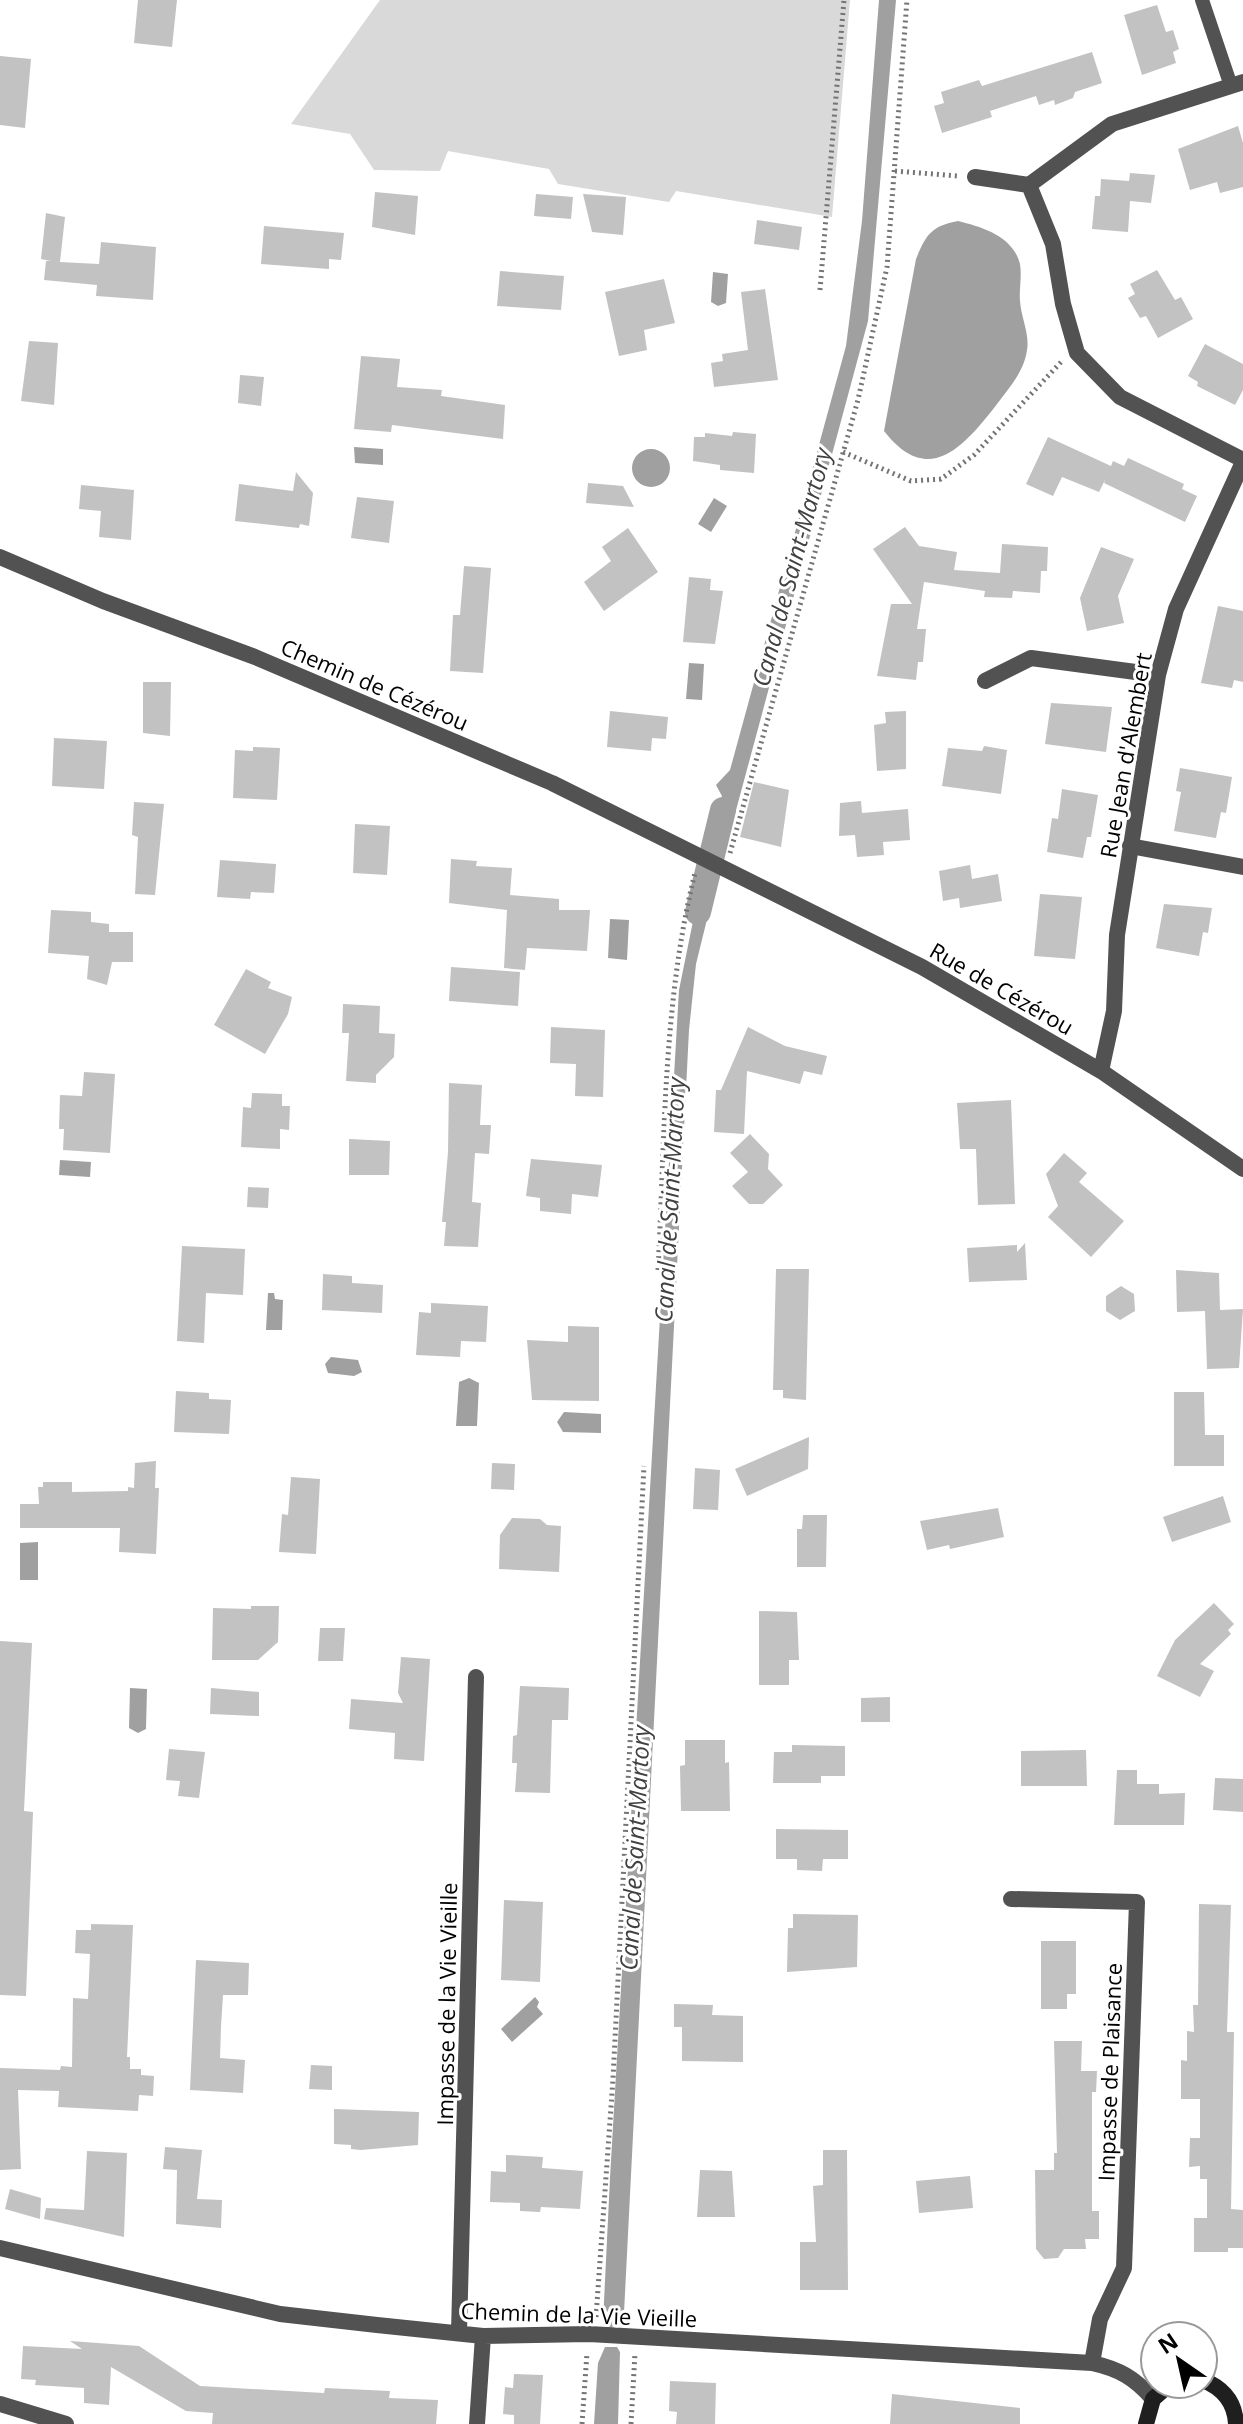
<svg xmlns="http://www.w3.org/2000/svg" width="1243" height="2424" font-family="'Open Sans',sans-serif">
	<rect width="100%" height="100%" fill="#fff"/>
	<!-- green -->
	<path fill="#d9d9d9" d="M380,0H850L832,217L676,191L669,202L558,184L549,169L448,151L440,171L374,170L350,134L291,124Z"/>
	<!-- water -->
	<path fill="#a0a0a0" d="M879,0H896L868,321L725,851L707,842L722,796L716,785L730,770L846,346L862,221Z
		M958,221C982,227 1013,236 1020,264C1022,276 1019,290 1020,301C1021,317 1030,335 1027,350C1024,373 1007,390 994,408C961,450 927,486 884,431L916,259C926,235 931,226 958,221Z
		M713,272L728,274L726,303L718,306L711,302Z
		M354,447L383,449V465L355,463Z
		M632 468a19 19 0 1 1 38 0a19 19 0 1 1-38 0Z
		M714,498L727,506L711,532L698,524Z
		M689,663L704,664L702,700L686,699Z
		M702,877L712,883L714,891L696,964L689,1030L624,2313L617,2327L606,2328L603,2322L610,2178L679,990Z
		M610,919L629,920L627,960L608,958Z
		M60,1160L91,1162L90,1177L59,1175Z
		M268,1293H274L275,1299L283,1300L282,1330H266Z
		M331,1357L358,1360L362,1372L354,1376L328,1373L325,1364Z
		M469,1378L479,1383L477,1426H456L459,1382Z
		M564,1412L601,1414V1433L563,1432L557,1422Z
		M38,1542V1580H20V1543Z
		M130,1688L147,1689L146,1729L138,1733L129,1728Z
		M535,1997L539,2002L537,2007L543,2014L512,2042L501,2029Z
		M605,2347H617L620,2352L618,2424H594L598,2363Z"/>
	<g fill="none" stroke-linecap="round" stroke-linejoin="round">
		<!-- canal -->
		<path stroke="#a0a0a0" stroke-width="26" d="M698,912L723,810"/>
	</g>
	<!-- building -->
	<path fill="#c2c2c2" d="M138,0H177L172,47L134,43Z
		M1157,5L1166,32L1173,30L1179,49L1173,52L1176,63L1142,75L1124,15Z
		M1092,52L1102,83L1075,92L1073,98L1055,105L1054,100L1039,105L1036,96L990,111L992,117L942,133L934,106L944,103L941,92L979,80L982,86Z
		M0,56L31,59L25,128L0,125Z
		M1238,126L1243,143V187L1220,193L1217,182L1190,190L1178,149Z
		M1130,173L1155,175L1151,203L1130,201L1128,232L1092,229L1095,196H1100L1101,179L1129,181Z
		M375,192L418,196L415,235L372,227Z
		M536,194L573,197L571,219L534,216Z
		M583,194L626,197L623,235L592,232Z
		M46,213L65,217L60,262L99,264L101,242L156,247L153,300L96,296L97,285L44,280L46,261H51L41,259Z
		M757,220L802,227L799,250L754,244Z
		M264,226L344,233L341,260L329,259V269L261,264Z
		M1157,270L1175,300L1181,297L1193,319L1158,338L1146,316L1140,318L1128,298L1135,294L1130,284Z
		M500,271L564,276L561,310L497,306Z
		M664,279L675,323L644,330L647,350L619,356L605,292Z
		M765,289L778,380L714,387L711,363L723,361L722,354L748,350L741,292Z
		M29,341L58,343L54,405L21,401Z
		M1205,344L1243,364V390L1235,405L1197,386L1198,382L1188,376Z
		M361,356L400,359L397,387L442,390L441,396L505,405L503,439L392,425L391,432L354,429Z
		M240,375L264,377L261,406L238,403Z
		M733,432L756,434L754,473L720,470V465L693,461L694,437H705V433L732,436Z
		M1048,437L1111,466L1113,461L1124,466L1128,458L1184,484L1182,489L1197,496L1185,522L1104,483L1106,478L1099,492L1062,477L1053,496L1026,484Z
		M296,472L313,493L309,526L300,524L299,528L235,521L239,484L293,491Z
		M588,483L623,486L634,507L586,503Z
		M81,485L134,490L131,540L99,537L101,511L79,509Z
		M357,497L394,501L389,543L351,538Z
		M905,527L919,546L957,552L954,570L1000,573L1002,544L1048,547L1047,571H1041L1040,593L1013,591L1012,598L984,597L985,591L924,582L917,629H926L923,662H918L916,680L877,676L891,604H912L873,549Z
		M628,528L658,572L604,611L584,582L611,561L602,547Z
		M1101,547L1134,559L1118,596L1124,623L1087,631L1080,598Z
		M464,566L491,568L483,673L450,671L453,615H460Z
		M689,577L711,579L710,590L723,591L715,644L683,642Z
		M1218,606L1243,611V682L1234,680L1232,688L1201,683Z
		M143,682H171L170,736L143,733Z
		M1051,703L1112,707L1106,752L1045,744Z
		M610,711L668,717L666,739L652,738L651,751L607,747Z
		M906,711V769L877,771L874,725L886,723L885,712Z
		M54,738L107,741L104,789L52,786Z
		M984,746L1007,750L1001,794L942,786L948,748L982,751Z
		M253,747L280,748L277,800L233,798L235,750L253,751Z
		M1180,768L1232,777L1226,813L1221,812L1216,838L1174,831L1181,792L1176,791Z
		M754,782L789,790L781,847L740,837Z
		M1062,789L1098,795L1091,837H1087L1083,858L1047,852L1052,818L1058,819Z
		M861,801L862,813L908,809L910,840L883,842L884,855L857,857L855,835L839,836L840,803Z
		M134,802L164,804L155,895L135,894L138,837L132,835Z
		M355,824L390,826L387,875L353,873Z
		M451,859L477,861L476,866L512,868L510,895L559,899V910H590L587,951L527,948L525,970L504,968L507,910L449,903Z
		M220,860L276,864L274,893L251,892L250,899L217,897Z
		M970,865L972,879L998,874L1002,901L960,908L959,898L943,901L939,871Z
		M1040,894L1082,897L1075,959L1034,956Z
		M1164,904L1212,908L1208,933L1203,932L1199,956L1156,948Z
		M51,910L91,912V922L109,924V932H133V962H112L107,985L87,979L89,956L48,953Z
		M451,967L520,972L518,1006L449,1001Z
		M246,969L271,982L268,988L292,997L288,1014L265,1054L214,1025Z
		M343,1004L380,1006L379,1033L395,1034L394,1057L376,1075V1083L346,1081L349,1033H342Z
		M551,1027L605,1030L603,1097L575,1096L576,1064L550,1063Z
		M748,1027L785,1046L827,1056L822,1075L804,1071L800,1084L747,1071L744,1134L714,1132L716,1090H721Z
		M84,1072L115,1074L110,1153L63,1150L64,1129H59L60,1095L82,1096Z
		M449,1083L482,1085L480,1125H491L489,1154L475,1153L472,1202L481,1203L478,1247L444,1246L446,1222H442L448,1152Z
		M252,1093L282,1094V1106H290L289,1130L280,1129V1149L241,1147L243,1107L251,1108Z
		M1011,1100L1015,1204L978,1205L976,1149H960L957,1103Z
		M750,1134L769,1154L768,1169L783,1185L763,1204H749L732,1186L748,1172L730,1153Z
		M349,1139L390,1141L389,1175H349Z
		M1064,1153L1087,1173L1079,1182L1124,1221L1091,1257L1048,1217L1058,1206L1046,1174Z
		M531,1159L602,1165L598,1197L572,1194L571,1214L540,1211V1198L526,1196Z
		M248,1187L269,1188L268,1208L247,1207Z
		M1025,1243L1027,1280L969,1282L967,1248L1017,1245V1252Z
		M182,1246L245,1249L243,1295L206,1293L204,1343L177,1341Z
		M776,1269H809L806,1400L783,1398V1390H773Z
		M1176,1270L1219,1273L1220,1310L1243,1309L1239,1368L1207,1369L1205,1311L1177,1312Z
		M323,1274L352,1276V1283L383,1285L382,1313L322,1310Z
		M1121,1286L1134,1294L1135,1311L1120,1320L1106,1311V1296Z
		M431,1303L488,1306L486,1342L461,1341L460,1357L416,1355L419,1312L431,1313Z
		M568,1326L599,1327V1401L532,1400L527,1340L568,1342Z
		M176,1391L209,1393V1399L231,1400L229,1434L174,1432Z
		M1174,1392H1204L1205,1435H1224V1466H1174Z
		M809,1437L808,1469L747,1496L735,1469Z
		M156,1461L155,1488H159L156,1554L119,1552L120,1528H20V1504H39L38,1487H43V1482H72V1492L128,1491V1487L134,1488L135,1463Z
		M492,1463L515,1464L514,1490L491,1489Z
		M695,1468L720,1470L718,1510L693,1509Z
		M291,1477L320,1479L316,1554L279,1552L282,1514L288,1515Z
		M1223,1496L1231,1522L1172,1542L1163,1517Z
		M998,1508L1004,1537L950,1549L949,1545L927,1550L920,1521Z
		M803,1515H827L826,1567H797V1529H802Z
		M512,1518L540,1519L547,1525L561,1526L559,1572L499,1569L500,1535Z
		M1214,1603L1234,1624L1228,1630L1231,1634L1200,1664L1214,1671L1200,1697L1157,1676L1175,1640Z
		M251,1606H279L278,1642L258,1660H212L213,1608L251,1609Z
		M759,1611L797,1612L799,1660H789V1685H759Z
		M320,1628H345L343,1661H318Z
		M0,1641L32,1643L24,1811L33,1812L26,1996L0,1995Z
		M401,1657L430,1659L424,1761L394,1759L395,1733L349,1729L351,1699L403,1703L398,1693Z
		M520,1686L569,1688L568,1720H552L550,1793L515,1792L517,1763H512L513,1736L517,1735Z
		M211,1688L259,1692V1716L210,1714Z
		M890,1697V1722H861V1698Z
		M685,1740H725V1763L729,1762L730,1811H681L680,1766L685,1765Z
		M792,1745L845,1746V1776H821V1783H773L774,1752H792Z
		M169,1749L205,1752L199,1798L178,1796L180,1781L166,1780Z
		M1086,1750L1087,1786H1021V1751Z
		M1117,1770H1137V1784H1159V1794L1185,1793L1184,1825H1114Z
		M1215,1778L1243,1779V1812L1213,1810Z
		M776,1829L848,1830V1859H823L822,1871L797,1870V1859H776Z
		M504,1900L543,1902L540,1982L501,1980Z
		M1199,1904L1231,1905L1227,2032H1234L1231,2209L1243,2210V2248H1228V2252H1194V2218H1207V2179H1200V2166L1189,2167L1190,2138H1200V2099H1181V2060L1187,2061V2031L1194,2032L1193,2005H1198Z
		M793,1914L858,1915L857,1967L787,1972L788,1928H793Z
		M91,1924L133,1925L127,2057H130V2069H141V2075L154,2076L153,2096L139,2095L138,2111L58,2107L59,2091L18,2090L21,2169L0,2170V2068L60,2070L61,2066L72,2067L73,1998L88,1999L90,1954L75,1953L76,1930H91Z
		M1041,1941H1076V1994H1067V2009H1041Z
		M196,1960L249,1963L248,1995H223L221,2026L220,2058L245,2060L243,2093L190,2090Z
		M674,2004L713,2005L712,2015L743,2016V2062L682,2061V2027H674Z
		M1054,2041H1082L1081,2071H1097L1096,2092H1092V2211H1099V2239H1085L1086,2249H1064L1058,2258L1044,2259L1036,2249L1035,2170H1054V2153H1057Z
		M311,2065L332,2066V2090L309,2089Z
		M334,2109L419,2112L418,2145L361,2150L351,2149V2145L334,2144Z
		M165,2147L202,2150L197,2199L222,2200L221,2228L176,2224L177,2170L163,2169Z
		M823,2150H847L848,2290H800V2242H816L813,2186L823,2185Z
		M87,2151L127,2153L124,2237L44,2219L46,2208L84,2210Z
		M506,2155L543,2157L542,2168L583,2171L580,2209L541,2207L540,2212L520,2211V2203L490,2202L491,2171L506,2172Z
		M700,2170L732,2171L735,2217H697Z
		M970,2176L973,2208L919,2213L916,2181Z
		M10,2189L41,2198L40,2219L5,2209Z
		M70,2341L139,2346L200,2386L324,2393L325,2388L390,2391L389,2398L438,2400L436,2424H212L213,2413L186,2411L111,2367L109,2405L84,2403V2388L35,2385L36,2380L21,2379L23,2346L82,2349Z
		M514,2374L543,2375L540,2424H514V2415L503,2414L505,2387L513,2388Z
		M670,2381L716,2383L715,2424H676L677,2412L669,2411Z
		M892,2394L1020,2408V2424H890Z"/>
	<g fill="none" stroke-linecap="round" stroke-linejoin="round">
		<!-- path -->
		<path stroke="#747474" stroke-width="5" stroke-dasharray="2 4" stroke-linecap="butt" d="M895,171L958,176
			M820,290L844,0
			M843,452L911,481L941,479L974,455L1062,361
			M730,853L858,400L887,267L907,0
			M658,1270C665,1139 663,1000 695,873
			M596,2317L613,2079L644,1466
			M582,2424L587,2353
			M631,2424L635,2353"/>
		<!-- service -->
		<path stroke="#525252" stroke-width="14" d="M1202,0L1231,86"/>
		<!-- minor -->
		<path stroke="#525252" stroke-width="16" d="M975,177L1029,185L1112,124L1243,82
			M1029,185L1053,244L1063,304L1077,353L1120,397L1243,460
			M0,557L103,601L255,657L552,783L922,967L1101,1071L1243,1169
			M985,681L1031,658L1158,675
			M1130,846L1243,867
			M1101,1071L1114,1011L1117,935L1158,675L1176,609L1243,462
			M1011,1899L1137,1902L1124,2268L1100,2319L1092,2363
			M0,2248L280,2314L377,2325L483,2336L589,2334L1092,2363C1119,2369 1135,2378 1153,2399
			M459,2332L476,1677
			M0,2404L66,2424
			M477,2424L483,2336"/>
		<!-- secondary -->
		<path stroke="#1f1f1f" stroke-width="16" d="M1203,2380C1223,2388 1235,2402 1236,2424
			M1146,2424L1153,2399L1170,2384"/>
	</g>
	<g text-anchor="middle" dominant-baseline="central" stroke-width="6" stroke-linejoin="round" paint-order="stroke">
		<!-- street labels -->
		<g font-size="22" fill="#000" stroke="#fff">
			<text transform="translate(375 684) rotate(23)">Chemin de Cézérou</text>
			<text transform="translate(1125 755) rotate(-80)">Rue Jean d'Alembert</text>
			<text transform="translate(1002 988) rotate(30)">Rue de Cézérou</text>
			<text transform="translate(446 2004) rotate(-89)">Impasse de la Vie Vieille</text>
			<text transform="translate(1109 2072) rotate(-88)">Impasse de Plaisance</text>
			<text transform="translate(579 2314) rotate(2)">Chemin de la Vie Vieille</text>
		</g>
		<!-- water labels -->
		<g font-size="24" font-style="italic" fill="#414141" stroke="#fff">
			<text transform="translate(791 567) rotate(-75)">Canal de Saint-Martory</text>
			<text transform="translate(669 1200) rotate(-87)">Canal de Saint-Martory</text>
			<text transform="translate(634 1848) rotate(-87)">Canal de Saint-Martory</text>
		</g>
	</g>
	<!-- north arrow -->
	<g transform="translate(1179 2360) rotate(326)"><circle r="38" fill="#ffffff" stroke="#999999" stroke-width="2"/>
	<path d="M0-6L14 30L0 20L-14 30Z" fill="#000000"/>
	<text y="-12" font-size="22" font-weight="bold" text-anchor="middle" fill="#000000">N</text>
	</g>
</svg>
